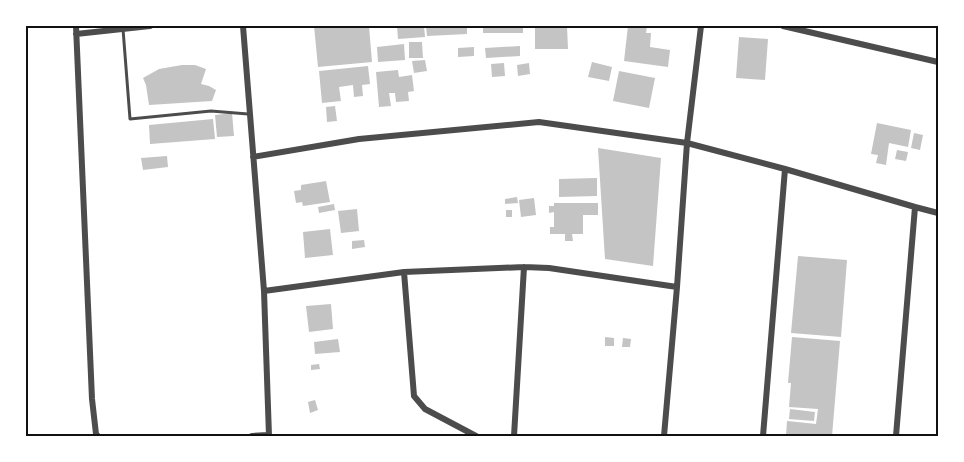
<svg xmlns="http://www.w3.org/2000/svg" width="964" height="462" font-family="'Golos Text',sans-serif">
	<rect width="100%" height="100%" fill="#fff"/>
	<!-- building -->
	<path fill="#c4c4c4" d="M314,26H369L372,62L318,67Z
		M397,26H424L425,37L398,39Z
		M426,26H467V34L427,36Z
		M483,26H523V33H483Z
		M535,26H567L568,49H535Z
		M628,26H647L646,33H651L650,47L670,50L668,67L624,61Z
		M739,37L768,39L765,80L736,78Z
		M409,42H422L423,58H409Z
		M404,44L405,60L378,62L377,47Z
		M520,46V56L486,58L485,48Z
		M474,47V56L458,57V48Z
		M425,60L427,71L414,73L412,61Z
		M592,62L612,67L609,81L588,77Z
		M504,63L505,76L492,77L491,64Z
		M529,63L530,74L518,76L517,65Z
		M182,65H195L206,69L201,84L209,86L216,90L212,101L149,105L146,85L143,78L159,69Z
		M368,66L370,84L362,85L363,96L354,97L353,85L339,87L341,101L322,103L319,71Z
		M398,70L399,77L412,75L414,91L408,92L409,101L396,102L395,93H389L391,106L379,107L376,72Z
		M619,71L655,78L649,108L613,101Z
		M335,106L337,121L327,122L326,107Z
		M232,113L234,136L217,137L215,115Z
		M213,119L215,139L150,144L149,125Z
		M877,123L911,130L908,147L889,143L886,165L876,163L878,155L871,154Z
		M914,133L923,135L920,150L911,148Z
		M598,148L661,158L653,266L605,259Z
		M897,150L908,152L906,161L895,159Z
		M167,156L168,167L143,170L141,158Z
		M597,178V196L559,197V179Z
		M326,181L330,202L303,206L302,202L296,203L294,191L301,190V185Z
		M517,197L518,203L505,204V199Z
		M534,198L536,215L521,217L519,200Z
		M554,203H598V215H583V234H572L573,241H565V234H550V227H554V212L549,213V206H554Z
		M334,204L335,210L319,213L318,207Z
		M357,209L359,231L341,233L338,211Z
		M506,210H512V217H506Z
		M330,229L333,255L305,258L303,232Z
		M364,240L365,247L352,249V241Z
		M798,256L847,260L841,337L791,333Z
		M331,304L333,329L309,332L306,306Z
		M605,337L614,338V346H605Z
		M792,337L840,341L832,436H786L787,421L816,424L818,409L789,407L791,383H788Z
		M623,338L631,339L630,347H622Z
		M338,339L340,352L315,354L314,342Z
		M319,364L320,369L311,370V365Z
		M315,400L318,410L310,413L308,402Z
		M790,409L815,412L814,421L789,419Z"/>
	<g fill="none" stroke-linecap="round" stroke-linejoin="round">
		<!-- service -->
		<path stroke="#4c4c4c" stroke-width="3" d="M123,29L130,119L211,111L248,114"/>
		<!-- minor -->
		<path stroke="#4c4c4c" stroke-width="6" d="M76,26L92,399L96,434L98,436
			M243,26L264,291L269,436
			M783,26L938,62
			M76,34L150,26
			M253,157L359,139L539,122L687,143L785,169L915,207L938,213
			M404,272L414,396L425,409L476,436
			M264,291L404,272L524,267L549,268L677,287
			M252,436L268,435
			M514,436L524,267
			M664,436L677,287L687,143L701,26
			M763,436L785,169
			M896,436L915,207"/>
	</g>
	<!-- border -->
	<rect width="964" height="462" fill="none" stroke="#ffffff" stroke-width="54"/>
	<rect x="27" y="27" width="910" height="408" fill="none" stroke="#111" stroke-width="2"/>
</svg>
